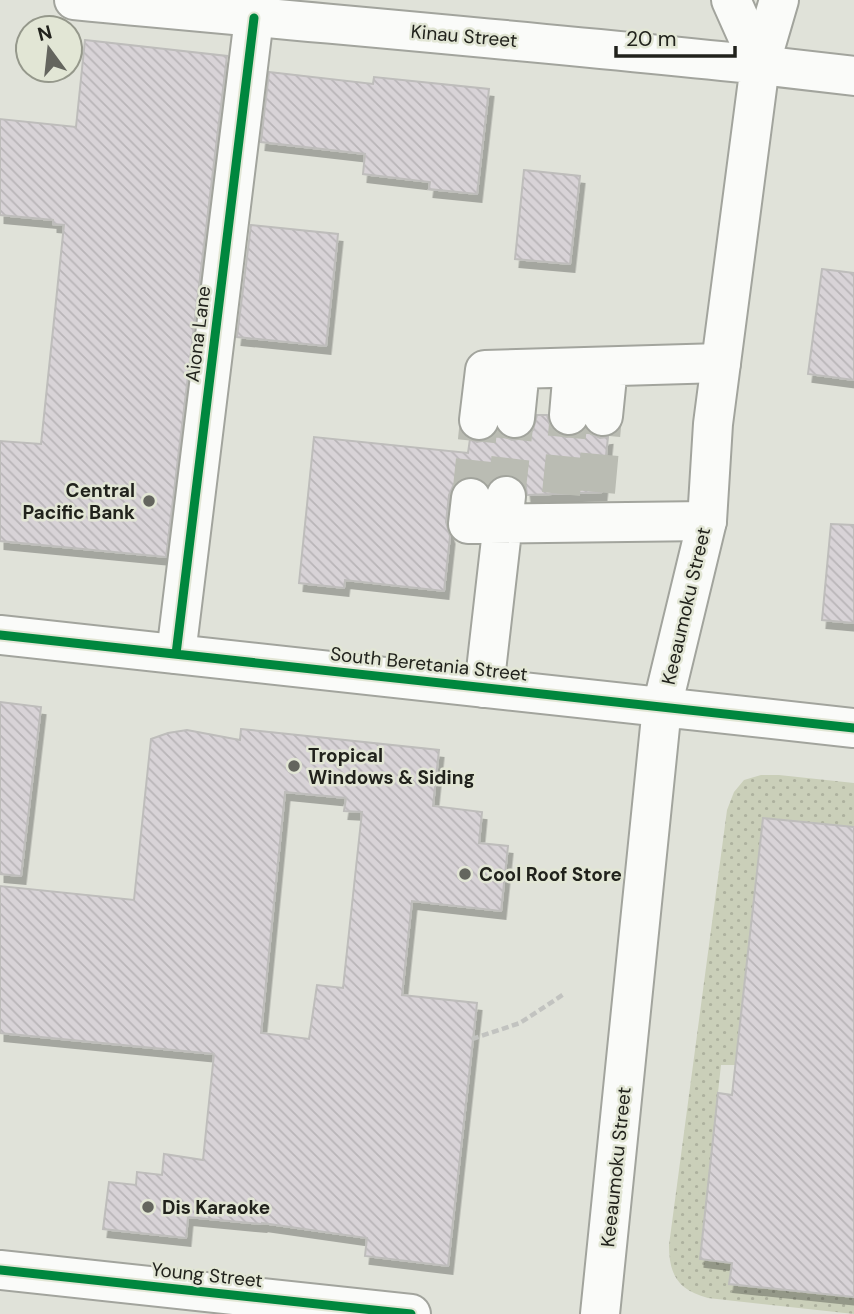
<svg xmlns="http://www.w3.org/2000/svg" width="854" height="1314" font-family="'DM Sans',sans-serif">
	<defs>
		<pattern id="grass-dots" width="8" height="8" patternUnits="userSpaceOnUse" patternTransform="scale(1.75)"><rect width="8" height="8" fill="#cacfb9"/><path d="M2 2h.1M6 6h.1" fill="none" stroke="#adb19e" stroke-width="1.8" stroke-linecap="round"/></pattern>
		<pattern id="building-back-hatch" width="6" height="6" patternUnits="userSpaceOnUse" patternTransform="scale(1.75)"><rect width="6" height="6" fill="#d8d3d7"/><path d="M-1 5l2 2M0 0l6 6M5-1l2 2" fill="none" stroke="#b9b5b8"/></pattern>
		<filter id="shadow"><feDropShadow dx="4.5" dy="8" stdDeviation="0" flood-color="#0004"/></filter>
	</defs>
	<rect width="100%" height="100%" fill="#e0e2d9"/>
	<!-- grass -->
	<path fill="url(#grass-dots)" d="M761,775H779L854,783V827L763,818L735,1065H721L700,1259L732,1263L729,1284L854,1297V1314L708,1298C678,1290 669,1275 669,1245L727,810L734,792L744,780Z"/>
	<!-- building -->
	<path fill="url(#building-back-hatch)" stroke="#bebdbb" stroke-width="2" fill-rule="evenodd" filter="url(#shadow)" d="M85,40L227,56L166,557L0,541V441L41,444L64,225L53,224V220L0,215V119L76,127Z
		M269,72L373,84L374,77L489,89L477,194L429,189L430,182L363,174L365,154L261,142Z
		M524,170L580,176L570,264L515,259Z
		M251,225L338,234L326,346L237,337Z
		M822,269L854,273V380L808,374Z
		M537,415H547L550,425L556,432L566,437L578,435L586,429L591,434L600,438L608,437L602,492L527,495L526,487L520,479L509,474L497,476L488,485L483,480L474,476L463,478L454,484L449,495L446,522L450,536L444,591L345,580L344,588L299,583L314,437L468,453L470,439L477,442L487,440L496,434L498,430L503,436L512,440L525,438L533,430Z
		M831,524L854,525V623L822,620Z
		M0,702L41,707L21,876L0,874Z
		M241,729L439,750L433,806L482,812L479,843L508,846L501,911L412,901L402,995L477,1003L448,1266L365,1256L367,1238L262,1223V1224L188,1217L186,1238L103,1229L109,1182L136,1185L137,1172L162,1175L164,1154L203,1160L214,1054L0,1033V886L134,900L151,739L168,733L187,730L240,740ZM285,792L346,798L344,811L362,812L343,988L317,985L309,1039L261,1033Z
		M763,818L854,827V1297L729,1284L732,1263L700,1259L718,1093L732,1095Z"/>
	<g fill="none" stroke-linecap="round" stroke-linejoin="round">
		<!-- minor-tunnel -->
		<path stroke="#babcb3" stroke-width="38" stroke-dasharray="38 19" stroke-linecap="butt" d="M596,492L603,416
			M561,494L569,415
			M506,496L515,418
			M471,498L479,420"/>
		<!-- minor casing -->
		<g stroke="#a2a49d" stroke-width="42">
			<path id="minor" d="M731,0L760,65L854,76
				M569,415L573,368
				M603,416L608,367
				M515,418L520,369
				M479,420L485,370L721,363
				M471,498L468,524L707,521
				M176,654L254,18
				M484,688L506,496
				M0,1270L411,1314"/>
		</g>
		<!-- major casing -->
		<g stroke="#a2a49d" stroke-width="42">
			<path id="major" d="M74,0C303,22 532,41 760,65
				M0,635L854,728
				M600,1314L662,707L707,521L713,424L760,65L779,0"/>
		</g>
		<!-- path -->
		<path stroke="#c2c3c0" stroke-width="4.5" stroke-dasharray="7 3.5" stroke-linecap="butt" d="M472,1039L520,1023L564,994"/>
		<!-- minor -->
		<use href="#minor" stroke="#fafbf9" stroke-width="38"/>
		<!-- major -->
		<use href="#major" stroke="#fafbf9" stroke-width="38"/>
		<!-- cycleway casing -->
		<g stroke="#e2e6d5" stroke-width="13">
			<path id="cycleway" d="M0,635L854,728
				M176,654L254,18
				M0,1270L411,1314"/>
		</g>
		<!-- cycleway -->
		<use href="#cycleway" stroke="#00873e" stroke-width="9"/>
	</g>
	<!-- markers -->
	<g fill="#64655e" stroke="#e2e6d5" stroke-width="2.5">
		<circle cx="149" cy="501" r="7"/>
		<circle cx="294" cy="766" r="7"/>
		<circle cx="465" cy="874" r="7"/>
		<circle cx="148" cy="1207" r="7"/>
	</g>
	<g text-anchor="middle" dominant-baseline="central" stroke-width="5" stroke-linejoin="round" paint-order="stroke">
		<!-- street labels -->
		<g font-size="19" fill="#21221c" stroke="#e2e6d5">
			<text transform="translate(464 36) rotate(5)">Kinau Street</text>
			<text transform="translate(198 334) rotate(-83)">Aiona Lane</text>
			<text transform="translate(686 606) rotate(-77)">Keeaumoku Street</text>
			<text transform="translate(429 664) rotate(6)">South Beretania Street</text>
			<text transform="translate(616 1167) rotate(-84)">Keeaumoku Street</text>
			<text transform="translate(207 1275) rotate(6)">Young Street</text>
		</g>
		<!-- poi labels -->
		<g font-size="19" font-weight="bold" fill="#21221c" stroke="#e2e6d5" text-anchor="start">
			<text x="135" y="490" text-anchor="end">Central<tspan x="135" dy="22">Pacific Bank</tspan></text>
			<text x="308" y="755">Tropical<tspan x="308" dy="22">Windows &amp; Siding</tspan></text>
			<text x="479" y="874">Cool Roof Store</text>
			<text x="162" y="1207">Dis Karaoke</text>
		</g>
	</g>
	<!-- north arrow -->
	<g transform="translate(49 49) rotate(345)"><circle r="33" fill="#e2e6d5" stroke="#95988b" stroke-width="2"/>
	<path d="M0-5L12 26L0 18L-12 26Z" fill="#64655e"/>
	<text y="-10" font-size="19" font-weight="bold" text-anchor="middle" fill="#21221c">N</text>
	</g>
	<!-- scale -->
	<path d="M616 46v10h119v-10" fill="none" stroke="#21221c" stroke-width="3.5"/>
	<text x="626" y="46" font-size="21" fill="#21221c" stroke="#e2e6d5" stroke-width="5" paint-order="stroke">20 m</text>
</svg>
